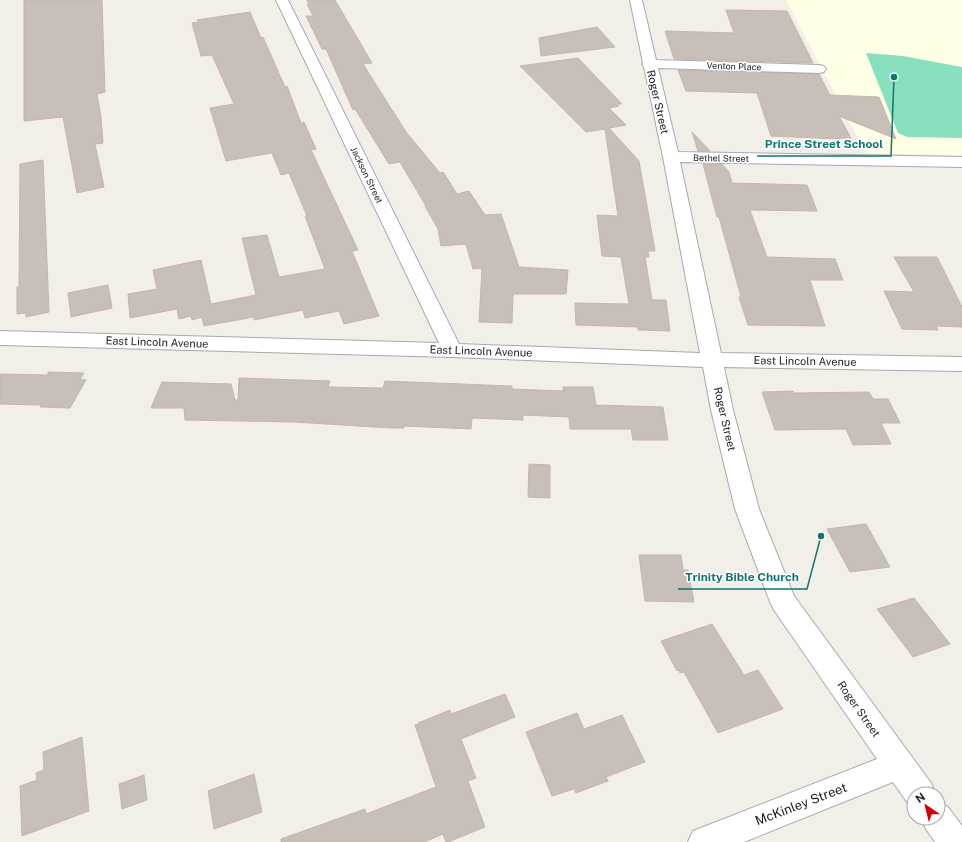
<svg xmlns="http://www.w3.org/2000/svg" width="962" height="842" font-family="'Public Sans',sans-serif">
	<rect width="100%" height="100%" fill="#f2efe9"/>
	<!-- education -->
	<path fill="#ffffe5" d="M786,0H962V155L866,153Z"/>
	<!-- pitch -->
	<path fill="#88e0be" d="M866,53L903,56L962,67V138L907,137L898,133Z"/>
	<!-- building -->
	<path fill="#c7bfb8" stroke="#c4b6ab" d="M24,0H102L105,92L97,94L101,117L103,143L95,144L104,187L77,193L63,117L24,121Z
		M307,0H335L372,63L363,64L406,132L440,173L443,172L457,194L469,191L485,215L501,214L519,267L568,270L566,294H513L512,323L479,322L482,268L473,269L466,244L441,246L438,229L425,206H426L400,162L389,164L355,109L353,110L326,49H322L306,16H313L307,4H309Z
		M726,10L787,11L813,63L674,59L665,31L734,33Z
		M250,12L261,38L263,37L285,87L287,86L301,123L304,122L316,149L311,150L358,250L352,251L379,316L344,324L339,311L305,318L303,310L254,320V317L204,326L202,317L192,320L191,316L179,319L177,309L130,318L128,294L157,289L153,270L201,260L211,304L256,295L242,238L267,235L279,277L325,269L305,216H307L289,173L281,175L272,153L226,161L210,108L234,104L212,55L201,56L192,23L198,22L197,20Z
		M597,27L615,47L541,56L539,38Z
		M578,58L622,104H617L619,106L609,108L626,125L609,128L639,161L655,251H648L649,257H645L652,300H666L670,331L638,330V327L576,325L575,303L629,304L621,257L602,256L597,215L618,216L605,129L586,132L520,66Z
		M678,70L819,74L830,95L879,97L896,139L839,116L851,138H839L840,139L771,136L757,93L686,91Z
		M692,132L710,151H698Z
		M43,160L49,312L26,317V313L17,314V287H19L20,164Z
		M703,164H722L729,172L732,183L807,185L817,211L750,210L767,257L835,259L843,280H810L825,326L748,325L739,297H741L719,217H717Z
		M894,257H937L962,307V327L936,326L938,330L902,329L884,291L914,292Z
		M108,285L112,308L71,317L68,293Z
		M48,372L84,373L80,379L86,380L70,408L40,407L41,405L0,404V374L48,375Z
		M239,378L330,381L328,387L383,388L385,381L512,386V389L563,391V387H593L596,405L663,407L668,440H633L631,429H570L569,417L523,415V420L472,418L471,429L404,426V428H390L295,422L185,420L184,408H151L162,382L231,384L235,400H238Z
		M793,391L794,393L869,392L873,399H888L900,423H881L891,444L853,445L846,429L775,430L762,392Z
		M529,464L550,465V498L528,497Z
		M866,524L890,567L850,572L827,529Z
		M639,555H681L683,570H688L694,602L645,601Z
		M914,598L950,644L913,657L877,609Z
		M712,624L744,675L758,670L783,709L718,733L684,672L680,673L679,670L677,671L661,641Z
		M505,694L515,717L461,739L476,778L468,781L485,827L448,842H446L443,834L424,842H281V839L365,809L366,814L436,787L415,725L419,724L418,723L450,710L451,714Z
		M577,713L584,729L622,715L645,762L606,777L608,781L576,793L574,789L552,796L526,732Z
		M82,737L89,811L22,836L20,786L37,780L36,773L44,770L43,752Z
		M254,774L262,812L214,829L208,791Z
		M144,775L147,800L122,809L119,784Z"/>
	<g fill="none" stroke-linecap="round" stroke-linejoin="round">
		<!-- minor casing -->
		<g stroke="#a9a9a9" stroke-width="2">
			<path id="minor" d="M276,0H288L459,344L700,353L663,157L644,67L642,64L643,63L630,0H642L656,60L819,65L824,66L826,69L824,72L819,73L658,68L678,152L962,157V167L680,162L721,353L962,357V371L724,367L733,410L759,509L794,596L931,783L936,794H914V807L909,805L893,782L744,842H688L693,831L877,759L774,610L770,602L735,509L711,410L703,367L452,357L0,345V331L439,343Z
				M938,803L948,807L962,826V842H935L926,829L921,818H938Z"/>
		</g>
		<!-- minor -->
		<use href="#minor" fill="#fff" fill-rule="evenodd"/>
	</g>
	<g text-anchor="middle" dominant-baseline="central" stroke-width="3" stroke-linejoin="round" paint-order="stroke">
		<!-- far-street labels -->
		<g font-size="9" fill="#222" stroke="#fff">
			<text transform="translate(734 66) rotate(2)">Venton Place</text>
			<text transform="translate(721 158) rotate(1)">Bethel Street</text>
			<text transform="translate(367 175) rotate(64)">Jackson Street</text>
		</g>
		<!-- street labels -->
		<g font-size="11" fill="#222" stroke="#fff">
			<text transform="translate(658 102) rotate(77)">Roger Street</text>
			<text transform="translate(157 342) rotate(2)">East Lincoln Avenue</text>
			<text transform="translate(481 351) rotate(2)">East Lincoln Avenue</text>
			<text transform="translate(805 361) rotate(1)">East Lincoln Avenue</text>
			<text transform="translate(725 419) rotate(77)">Roger Street</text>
			<text transform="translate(859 709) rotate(55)">Roger Street</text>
		</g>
		<!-- near-street labels -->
		<g font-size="13" fill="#222" stroke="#fff">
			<text transform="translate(801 804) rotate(-21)">McKinley Street</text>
		</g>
	</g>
	<!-- callouts -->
	<path fill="none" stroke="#0f766e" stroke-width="1.5" d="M894 77L891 156H757M821 536L807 589H678"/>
	<g fill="#0f766e" stroke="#fff" stroke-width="1.5">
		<circle cx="894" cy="77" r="4"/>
		<circle cx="821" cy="536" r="4"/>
	</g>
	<g font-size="12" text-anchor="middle" font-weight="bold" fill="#0f766e" stroke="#fff" stroke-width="3" stroke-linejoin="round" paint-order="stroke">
		<text x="824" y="148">Prince Street School</text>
		<text x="742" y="581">Trinity Bible Church</text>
	</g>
	<!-- north arrow -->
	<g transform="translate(926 806) rotate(325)"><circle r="19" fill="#ffffff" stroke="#a7a7a7"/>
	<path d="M0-3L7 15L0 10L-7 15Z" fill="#d40000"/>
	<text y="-6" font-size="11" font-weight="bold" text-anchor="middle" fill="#222222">N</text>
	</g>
</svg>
